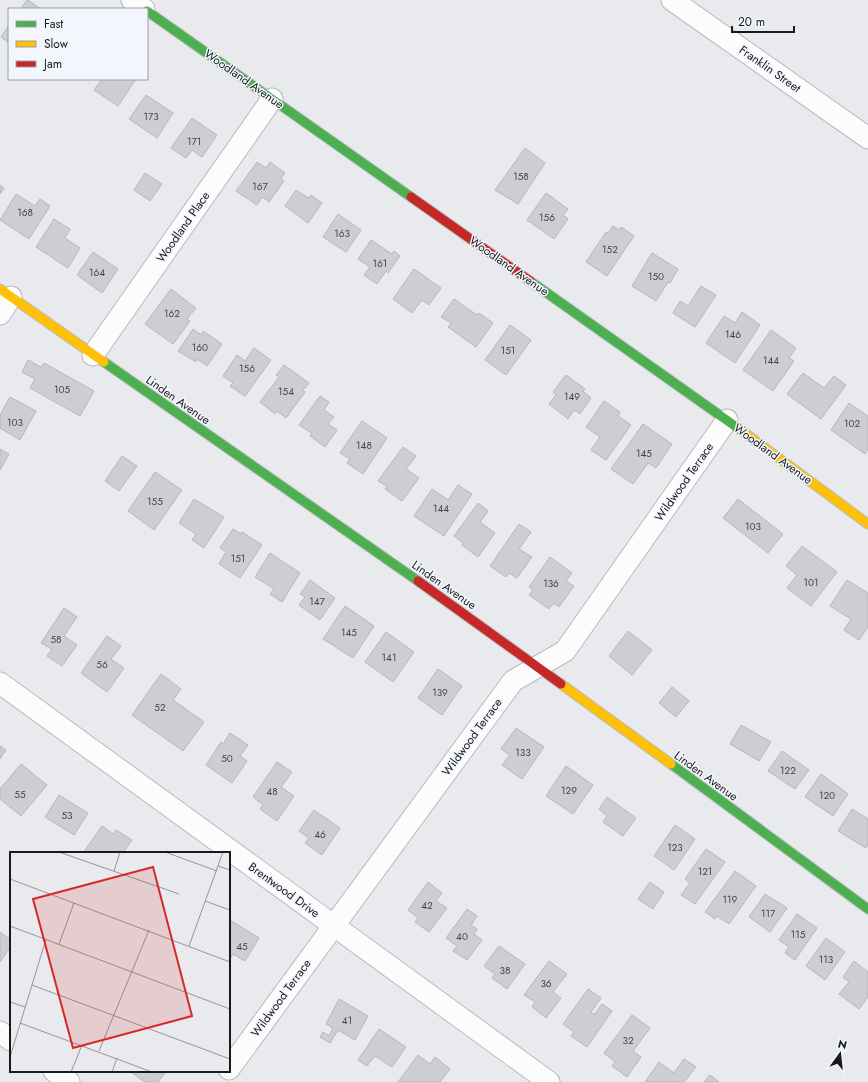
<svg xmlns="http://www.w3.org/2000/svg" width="868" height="1082" font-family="Jost,sans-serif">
	<rect width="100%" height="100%" fill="#e8eaed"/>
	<!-- building -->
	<path fill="#ccced1" stroke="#b6b7ba" d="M27,0H28L41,9H21Z
		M9,25V43L1,37Z
		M102,79H136L118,106L94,90Z
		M146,95L173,113L157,138L129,119Z
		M192,118L217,135L202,157L192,150L186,158L171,148Z
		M525,148L545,163L518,204L495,190Z
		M257,162L266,168L270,162L285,173L281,178L284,181L269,202L262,197L257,205L236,191Z
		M145,173L162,184L150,201L134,190Z
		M0,185L4,188L0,194Z
		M296,190L308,198L311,195L322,203L308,223L285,206Z
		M546,193L568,209L563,215L568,219L554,239L527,220Z
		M16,194L35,206L40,199L50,206L29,239L0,220Z
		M338,214L361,230L346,252L323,237Z
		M54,219L70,229L65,238L80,248L68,268L36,247Z
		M613,226L619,230L621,227L634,236L607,276L586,262L606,232L608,233Z
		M371,240L392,254L394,251L400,256L388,273L386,271L377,284L364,275L370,267L358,259Z
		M93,252L118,269L102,293L77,275Z
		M652,253L678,269L670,283L668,282L656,301L632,286Z
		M414,269L441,288L429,305L422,300L412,313L393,299Z
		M701,286L716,295L695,327L673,313L680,301L688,306Z
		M171,289L196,308L187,319L190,321L173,344L145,324Z
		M454,299L477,315L479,313L493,323L476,347L448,327L451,323L441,317Z
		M742,312L760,325L735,363L706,343L724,316L735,323Z
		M510,325L531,340L506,375L485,360Z
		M193,329L201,335L203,331L222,344L207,366L197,359L196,362L178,351Z
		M771,330L796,348L789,358L794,361L773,391L743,370Z
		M254,348L271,360L245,396L230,386L233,383L223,376L237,355L245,361Z
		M28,360L41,367L44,363L94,391L80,416L30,388L35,379L22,372Z
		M284,365L309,383L303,390L305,392L286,418L277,411L275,414L260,402L279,377L276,375Z
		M803,373L824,388L834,376L846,385L821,419L787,394Z
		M566,375L585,389L583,391L591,398L580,414L574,410L568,419L549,404L556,395L553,392Z
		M320,396L329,402L324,410L334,417L328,424L337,430L325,447L310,436L312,433L299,425Z
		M10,397L36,411L20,440L0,428V415Z
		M604,401L620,412L618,416L631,425L606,460L591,450L600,437L586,427Z
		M849,403L868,416V449L865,454L831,430Z
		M362,421L387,438L363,474L347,463L350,459L340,453Z
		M643,424L672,444L656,468L648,463L633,484L611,469Z
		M403,447L416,456L406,469L419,478L402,501L385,489L387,486L378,481Z
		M0,449L9,454L0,470Z
		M122,456L137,466L119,491L105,481Z
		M155,472L182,490L154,530L128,511Z
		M458,485L472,494L444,536L414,516L432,489L448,500Z
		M194,499L224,517L204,548L192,540L196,534L179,523Z
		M738,499L783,534L768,553L723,518Z
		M478,503L488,511L480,522L495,533L478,557L462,545L463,543L454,536Z
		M519,524L531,532L519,549L532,557L517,578L509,573L506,577L490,566Z
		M233,529L241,534L242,532L262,545L240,578L219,564L226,552L220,548Z
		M802,546L837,572L811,606L787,588L797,575L786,566Z
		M270,553L300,573L282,602L270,594L274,589L255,577Z
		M550,557L572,573L566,581L574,586L559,607L554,603L549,609L529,595L533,590L529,587Z
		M310,580L335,598L320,620L299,605L305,597L300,594Z
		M847,580L868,593V627L859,640L844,630L851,619L830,606Z
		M345,606L374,626L353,658L323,639Z
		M64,608L77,617L64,636L77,645L62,666L47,656L52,649L41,643Z
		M628,631L652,650L632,675L609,656Z
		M386,632L414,652L393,682L365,662Z
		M107,636L121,646L111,659L124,668L107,692L81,673Z
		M438,669L462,686L442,715L418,698Z
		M161,674L181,689L173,700L204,722L183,751L132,715Z
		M672,687L689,701L676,717L659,703Z
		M741,725L771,742L759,761L730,744Z
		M516,728L544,747L522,779L502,765L510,755L501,749Z
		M230,733L248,745L240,756L247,761L232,783L206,765L221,742L223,744Z
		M0,746L6,750L0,759Z
		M782,751L809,770L795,789L768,771Z
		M277,762L292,772L281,787L294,796L277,821L260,809L263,805L253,797Z
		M21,764L47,785L21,816L0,799V789Z
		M566,766L593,785L573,814L546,796Z
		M821,774L848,794L833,816L805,797Z
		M59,795L88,813L74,835L45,817Z
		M607,797L636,818L623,836L603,822L607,816L599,809Z
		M852,809L868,819V845L866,848L838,831Z
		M314,810L340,828L322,855L305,843L309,838L299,831Z
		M675,825L695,839L674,870L654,856Z
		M102,826L113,834L116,830L132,840L123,853H83Z
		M706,849L725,862L695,904L681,895L690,883L685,879Z
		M735,871L756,886L729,924L717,916L715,919L705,912Z
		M428,882L442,893L436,901L447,908L429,932L415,922L418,918L408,910Z
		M650,882L664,892L653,909L638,899Z
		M765,894L787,908L770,932L749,917Z
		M467,909L477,916L471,925L477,929L474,934L482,940L467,960L453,951L457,946L446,938Z
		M797,914L817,928L795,960L785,953L789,947L779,940Z
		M230,920L259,938L245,961L233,954L229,960V922Z
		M0,932L11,940V946L0,962Z
		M826,938L845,952L825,980L806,966Z
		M499,946L525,964L507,989L492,978L495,974L484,966Z
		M549,961L567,974L553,992L561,998L546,1018L532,1007L535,1002L524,995Z
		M854,961L868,972V997L859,1009L839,994L849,982L843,977Z
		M588,989L601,998L591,1012L594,1015L602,1004L612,1011L587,1047L571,1036L574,1032L563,1024Z
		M339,999L368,1016L355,1040L338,1030L330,1043L320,1037L323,1032L329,1036L333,1028L326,1024Z
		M632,1015L650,1028L633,1051L641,1057L627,1077L612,1066L615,1062L604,1053Z
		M379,1029L406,1047L392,1067L375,1056L367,1066L358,1060Z
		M418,1055L430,1064L435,1057L450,1069L440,1082H398Z
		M684,1059L696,1067L684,1082H645L659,1062L674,1073Z
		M134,1071H166L158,1082H145L132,1073Z
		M710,1075L719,1082H704Z"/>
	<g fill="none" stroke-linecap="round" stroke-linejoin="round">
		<!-- street casing -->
		<g stroke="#b8babc" stroke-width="23">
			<path id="street" d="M132,0L144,9
				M672,0L868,138
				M0,314L11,297
				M93,355L272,99
				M0,683L549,1082
				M0,1032L11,1040
				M229,1069L513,681L565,651L727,420
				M54,1071L69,1082"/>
		</g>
		<!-- fast casing -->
		<g stroke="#b8babc" stroke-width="11">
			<path id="fast" d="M147,11L411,197
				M530,281L742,431
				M104,362L418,581
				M671,764L868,909"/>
		</g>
		<!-- slow casing -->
		<g stroke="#b8babc" stroke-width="11">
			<path id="slow" d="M0,289L104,362
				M742,431L868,524
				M561,684L671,764"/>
		</g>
		<!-- jam casing -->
		<g stroke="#b8babc" stroke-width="11">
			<path id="jam" d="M411,197L530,281
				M418,581L561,684"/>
		</g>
		<!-- street -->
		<use href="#street" stroke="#fcfcfc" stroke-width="21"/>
		<!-- fast -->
		<use href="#fast" stroke="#4caf50" stroke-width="9"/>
		<!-- slow -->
		<use href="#slow" stroke="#ffc107" stroke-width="9"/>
		<!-- jam -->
		<use href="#jam" stroke="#c62828" stroke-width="9"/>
	</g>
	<g text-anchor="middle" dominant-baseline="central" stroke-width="3" stroke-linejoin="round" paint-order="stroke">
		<!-- number labels -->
		<g font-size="10" fill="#444648">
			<text x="151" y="116">173</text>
			<text x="194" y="141">171</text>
			<text x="521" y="176">158</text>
			<text x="260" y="186">167</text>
			<text x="25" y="212">168</text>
			<text x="547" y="217">156</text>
			<text x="342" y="233">163</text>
			<text x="610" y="249">152</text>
			<text x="380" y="263">161</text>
			<text x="97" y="272">164</text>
			<text x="656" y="276">150</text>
			<text x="172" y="313">162</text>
			<text x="733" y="334">146</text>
			<text x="200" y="347">160</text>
			<text x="508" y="350">151</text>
			<text x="771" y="360">144</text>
			<text x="247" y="368">156</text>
			<text x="62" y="389">105</text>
			<text x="286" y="391">154</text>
			<text x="572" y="396">149</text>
			<text x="15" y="422">103</text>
			<text x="852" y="423">102</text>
			<text x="364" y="445">148</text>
			<text x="644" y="453">145</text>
			<text x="155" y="501">155</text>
			<text x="441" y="508">144</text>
			<text x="753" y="526">103</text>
			<text x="238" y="558">151</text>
			<text x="811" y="582">101</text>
			<text x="551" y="583">136</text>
			<text x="317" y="601">147</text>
			<text x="349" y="632">145</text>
			<text x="56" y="639">58</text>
			<text x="389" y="657">141</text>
			<text x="102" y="664">56</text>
			<text x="440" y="692">139</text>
			<text x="160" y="707">52</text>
			<text x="523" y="752">133</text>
			<text x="227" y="758">50</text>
			<text x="788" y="770">122</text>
			<text x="569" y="790">129</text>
			<text x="272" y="791">48</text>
			<text x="20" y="794">55</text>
			<text x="827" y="795">120</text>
			<text x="67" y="815">53</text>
			<text x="320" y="834">46</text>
			<text x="675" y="847">123</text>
			<text x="705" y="871">121</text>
			<text x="730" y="899">119</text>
			<text x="427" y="905">42</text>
			<text x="768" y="913">117</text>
			<text x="798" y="934">115</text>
			<text x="462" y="936">40</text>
			<text x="242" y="946">45</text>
			<text x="826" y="959">113</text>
			<text x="505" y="970">38</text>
			<text x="546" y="983">36</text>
			<text x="347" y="1020">41</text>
			<text x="628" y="1040">32</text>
		</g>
		<!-- street labels -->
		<g font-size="12" fill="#17191b" stroke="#f3f6fd">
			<text transform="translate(770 69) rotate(35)">Franklin Street</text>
			<text transform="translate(244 79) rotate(35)">Woodland Avenue</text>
			<text transform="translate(183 227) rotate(-55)">Woodland Place</text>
			<text transform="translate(509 266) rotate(35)">Woodland Avenue</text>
			<text transform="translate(178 400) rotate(35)">Linden Avenue</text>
			<text transform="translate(773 454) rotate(36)">Woodland Avenue</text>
			<text transform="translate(684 482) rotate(-55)">Wildwood Terrace</text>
			<text transform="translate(444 585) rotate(35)">Linden Avenue</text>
			<text transform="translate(472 737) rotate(-54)">Wildwood Terrace</text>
			<text transform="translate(706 776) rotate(36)">Linden Avenue</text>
			<text transform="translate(284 890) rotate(36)">Brentwood Drive</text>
			<text transform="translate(281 998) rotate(-54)">Wildwood Terrace</text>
		</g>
	</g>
	<!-- overview -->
	<g transform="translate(10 852)">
		<rect width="220" height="220" fill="#e8eaed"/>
		<path fill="none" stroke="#949699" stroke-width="1" d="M49,0L169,42M155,0L207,19M208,14L220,18M104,19L110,0M0,27L220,110M195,49L220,58M0,74L220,157M49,92L64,51M179,94L213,0M22,133L220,207M0,150L15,155M10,171L142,220M89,199L139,78M0,205L36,87M61,220L72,193M102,220L107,206"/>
		<path fill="#d62828" fill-opacity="0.15" stroke="#d62828" stroke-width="2" d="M143,15L182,164L63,196L23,47Z"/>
		<rect width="220" height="220" fill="none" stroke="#17191b" stroke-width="2"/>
	</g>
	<!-- legend -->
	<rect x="8" y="8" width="140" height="72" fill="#f3f6fd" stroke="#9b9ea3"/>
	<rect x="16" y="21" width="20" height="6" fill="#4caf50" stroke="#9b9ea3"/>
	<text x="44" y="28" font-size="12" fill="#17191b">Fast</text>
	<rect x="16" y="41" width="20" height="6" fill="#ffc107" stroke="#9b9ea3"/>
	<text x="44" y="48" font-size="12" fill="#17191b">Slow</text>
	<rect x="16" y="61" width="20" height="6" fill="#c62828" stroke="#9b9ea3"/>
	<text x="44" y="68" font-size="12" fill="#17191b">Jam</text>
	<!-- north arrow -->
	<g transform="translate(840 1054) rotate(15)" stroke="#f3f6fd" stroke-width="3" paint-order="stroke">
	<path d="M0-3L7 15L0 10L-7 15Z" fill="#17191b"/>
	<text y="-6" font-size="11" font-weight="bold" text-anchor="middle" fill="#17191b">N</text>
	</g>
	<!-- scale -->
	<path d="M732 26v6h62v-6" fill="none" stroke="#17191b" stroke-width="2"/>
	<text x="738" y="26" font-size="12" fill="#17191b" stroke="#f3f6fd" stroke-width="3" paint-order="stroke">20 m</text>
</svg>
